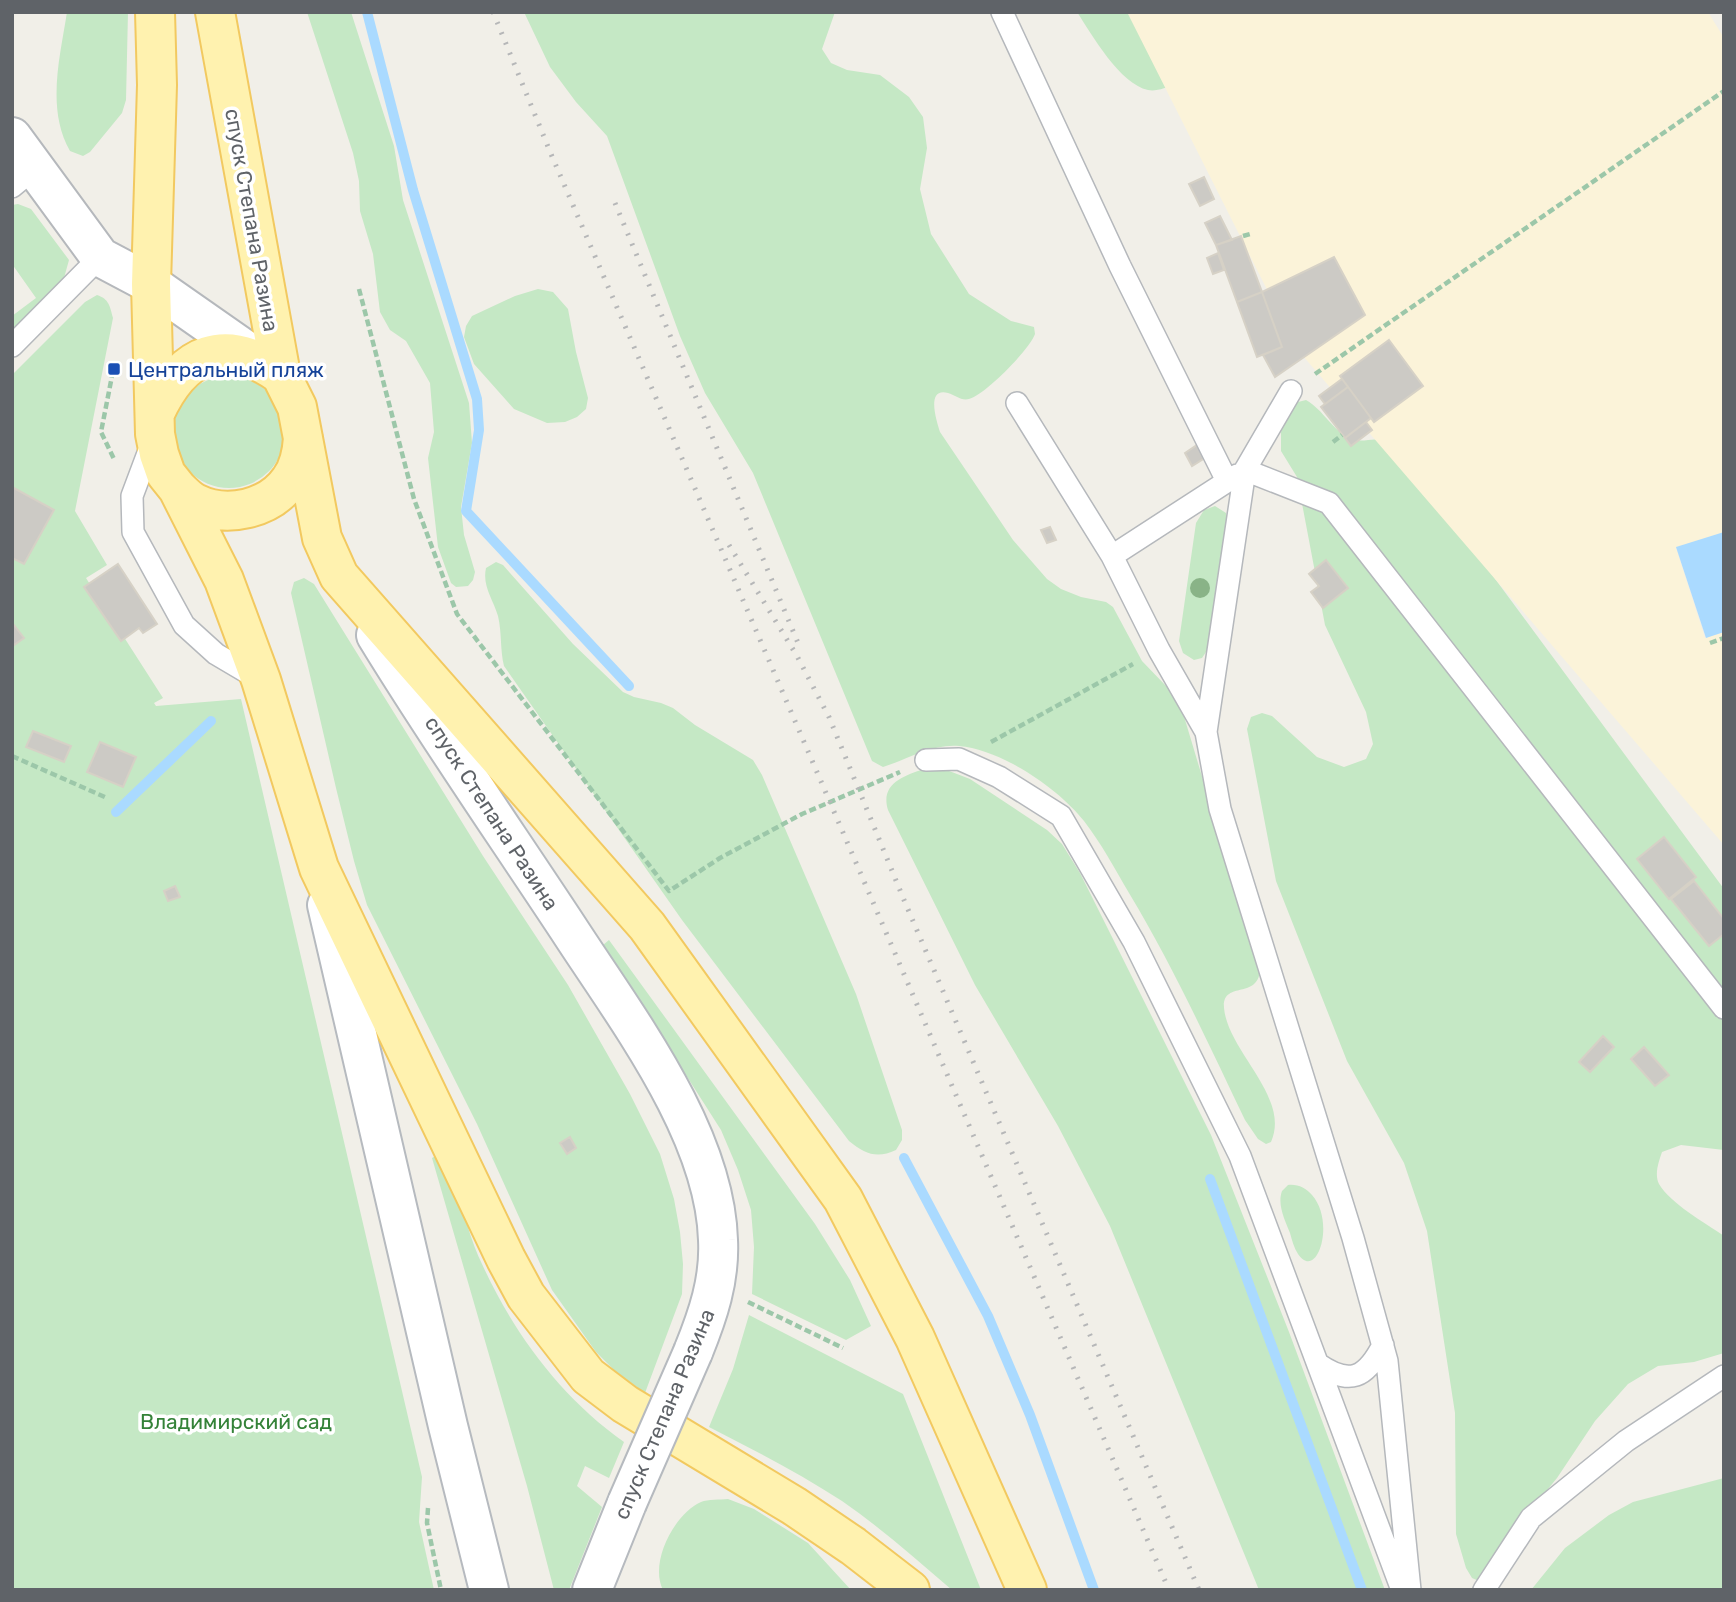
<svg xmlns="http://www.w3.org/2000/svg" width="1736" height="1602" font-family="Rubik,sans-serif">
	<rect width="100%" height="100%" fill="#f1efe8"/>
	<!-- green -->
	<path fill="#c5e8c5" d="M67,12H128L126,100L122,113L90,152L83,156L70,151C46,109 60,57 67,12Z
		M307,12H351L394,146L403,200L469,403L472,443L461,507L464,535L475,572L473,580L468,586L456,587L451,583L438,547L428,458L434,432L430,383L406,341L390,330L380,312L373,254L360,211L359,181L353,153Z
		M524,12H835L822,49L831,63L847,70L880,75L909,97L923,117L927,148L920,189L931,234L969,294L1011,321L1034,327L1035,334C1030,349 985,395 969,399C961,401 955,395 948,393C925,387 937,422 940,432L1013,540L1047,579L1061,589L1081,597L1106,602L1113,607L1142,661L1167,687L1183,713L1260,970C1258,1000 1222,980 1224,1008C1228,1052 1291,1097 1271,1142L1266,1144L1258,1139L1245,1120C1208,1043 1173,966 1129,893C1115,869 1101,843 1084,821C1058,788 1002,750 959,746C931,744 909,759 883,767L872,761L753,473L705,393L680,336L607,136L576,102L550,67Z
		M1077,12H1195L1175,85C1167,87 1156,92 1148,90C1120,84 1092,35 1077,12Z
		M18,204L31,209L69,260L64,278L12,330V316L36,298L12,264V205Z
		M538,289L553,292L568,309L576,352L588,398L586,409L577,417L565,422L547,423L514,409L474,364L464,337L466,326L472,316L515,296Z
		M97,295C109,299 110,306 113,318L75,511L107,565L86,578L163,698L154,703L156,706L241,699L422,1477L419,1522L434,1590H12V375L85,302Z
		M173 432a56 56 0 1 1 112 0a56 56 0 1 1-112 0Z
		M1306,400C1324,410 1332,431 1352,439C1362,443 1371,438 1380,440C1387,442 1394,447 1400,450L1724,889V1150L1681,1145L1662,1152C1659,1161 1654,1174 1659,1184C1671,1204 1704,1222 1724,1236V1353L1694,1362L1658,1366L1628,1384L1595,1421L1557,1478L1514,1530L1479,1581L1472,1578L1466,1568L1456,1534L1455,1413L1427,1231L1404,1163L1347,1061L1276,881L1247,729L1251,717L1262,713L1272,716L1317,757L1344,767L1366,759L1373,744L1366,712L1325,625L1297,477L1281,451V432L1290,410L1298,402Z
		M1215,506L1226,513L1229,523L1210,646L1202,658L1194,660L1183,653L1179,641L1196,523L1204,510Z
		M496,562L503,565L573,644L623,692L634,697L661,703L673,708L695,725L753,760L762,775L856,994L902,1130V1140L896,1150C877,1159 865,1154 849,1141L682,920L504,666C500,650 502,633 498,616C493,599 482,586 486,568Z
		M304,578L314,584L483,856L568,985L630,1094L660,1154L674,1199L680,1232L683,1264L682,1294L645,1393L616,1372L596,1352L552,1290L477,1124L367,905L354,861L336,788L291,593L294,582Z
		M924,769H944L970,779L1047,830L1062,844L1080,873L1211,1135L1289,1332L1385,1590H1259L1110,1226L1058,1126L975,985L888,810C880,784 903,776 924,769Z
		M609,940L815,1224L850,1280L871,1326L846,1340L752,1294L754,1247L751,1210L738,1170L721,1130L603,945Z
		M437,1155C443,1168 450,1181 456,1194C466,1217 471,1242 482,1264C514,1334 561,1397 624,1442L609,1478L585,1466L577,1486L602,1507L569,1590H554L527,1486L432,1158Z
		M1288,1185C1298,1184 1306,1188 1312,1195C1336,1222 1317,1282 1298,1254C1294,1248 1292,1240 1290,1233C1285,1220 1277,1205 1282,1191Z
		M749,1315L903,1394L981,1590H952C916,1559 881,1528 842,1501C799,1473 754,1450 709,1427L733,1369Z
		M1724,1478V1590H1531L1565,1548L1609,1515L1633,1502Z
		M728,1499L754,1509L808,1543L851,1590H663C649,1563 674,1514 701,1502C708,1499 720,1500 728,1499Z"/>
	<!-- sand -->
	<path fill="#fbf3d9" d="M1127,12H1708L1724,38V532L1676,548L1705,638L1724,632V845L1297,349Z"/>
	<!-- water -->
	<path fill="#aadaff" d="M1724,532V632L1706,638L1676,547Z"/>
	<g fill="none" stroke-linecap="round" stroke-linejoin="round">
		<!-- stream -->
		<path stroke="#aadaff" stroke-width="10" d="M367,12L413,190L477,399L479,430L466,511L629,686
			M116,812L211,721
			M904,1158L988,1316L1030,1415L1094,1590
			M1210,1179L1362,1590"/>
	</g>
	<!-- building -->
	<path fill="#cccac5" stroke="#d6d1c6" stroke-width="2" d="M1204,177L1214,199L1200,206L1189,184Z
		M1220,216L1232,240L1216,245L1205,223Z
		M1241,236L1262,292L1237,302L1216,245Z
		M1218,253L1224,270L1213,274L1207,258Z
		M1334,257L1365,315L1275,377L1263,355L1282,347L1262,292Z
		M1262,292L1282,347L1257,357L1237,302Z
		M1389,340L1423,386L1374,422L1340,376Z
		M1342,379L1348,387L1325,404L1319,396Z
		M1348,387L1371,418L1345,438L1321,407Z
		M1366,422L1372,430L1351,446L1345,438Z
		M1197,445L1205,458L1192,466L1185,453Z
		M12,487L54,510L24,564L12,558Z
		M1050,527L1056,540L1047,543L1041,530Z
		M1326,560L1348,588L1323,608L1311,592L1319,586L1309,574Z
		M118,564L157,624L143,633L139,628L121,641L84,587Z
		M14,625L24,638L14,645L12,642V626Z
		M33,731L71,746L64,762L26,747Z
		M100,742L136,757L123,787L87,772Z
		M1664,837L1696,877L1669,899L1637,859Z
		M1694,881L1724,919V934L1709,946L1671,899Z
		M175,886L180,897L168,901L164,891Z
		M1603,1036L1614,1047L1590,1072L1579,1062Z
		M1644,1047L1669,1075L1655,1086L1631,1059Z
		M570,1137L576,1148L567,1154L560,1143Z"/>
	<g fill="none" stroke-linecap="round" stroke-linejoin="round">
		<!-- lane casing -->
		<g stroke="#b5b8bc" stroke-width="24">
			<path id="lane" d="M1002,12L1120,266L1227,481
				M12,187L35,168
				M12,346L100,257
				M1291,391L1245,470L1206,732L1220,809L1353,1238L1387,1361L1410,1590
				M1017,403L1112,556L1159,650L1206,732
				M153,440L132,496L133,532L184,625L216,654L260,680
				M1245,470L1329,503L1724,1008
				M1112,556L1237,475
				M926,760L959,759L999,777L1061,816L1134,942L1240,1156L1402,1590
				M1318,1364C1350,1386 1366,1378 1383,1345
				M1484,1590L1531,1518L1626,1441L1724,1376"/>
		</g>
		<!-- street casing -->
		<g stroke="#b5b8bc" stroke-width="42">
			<path id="street" d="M12,137L100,257L151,284L261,361"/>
		</g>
		<!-- secondary casing -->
		<g stroke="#b6babf" stroke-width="42">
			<path id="secondary" d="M376,635C437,735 504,831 568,928C625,1016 715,1132 718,1240C720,1280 708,1315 693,1352
				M327,905L448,1426L489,1590
				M592,1590L627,1503"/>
		</g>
		<!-- primary casing -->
		<g stroke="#f2c960" stroke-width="42">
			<path id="primary" d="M155,12L157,85L151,284L155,434L159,454L166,474L178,489L224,580L261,680L319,868L506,1259L526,1296L588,1376L625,1404L794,1506L853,1546L910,1590
				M215,12L281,375L297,407L322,538L339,576L647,926L843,1199L915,1338L1027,1590
				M155,413C183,352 225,335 281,375
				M178,489C183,494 189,500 195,503C227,519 270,509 290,480C299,468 302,453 303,438"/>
		</g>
		<!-- path -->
		<path stroke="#9cc7a9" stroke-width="4.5" stroke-dasharray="7 3.5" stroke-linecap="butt" d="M1243,236L1250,234
			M359,289L414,499L457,614L669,891L720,858L802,814L900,772
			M113,371L101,432L114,459
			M1315,374L1724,91
			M1333,442L1342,435
			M1710,643L1724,638
			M991,742L1133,664
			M12,756L107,798
			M748,1302L843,1348
			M428,1508L427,1523L441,1590"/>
		<!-- lane -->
		<use href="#lane" stroke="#fff" stroke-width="21"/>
		<!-- street -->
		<use href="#street" stroke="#fff" stroke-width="38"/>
		<!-- secondary -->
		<use href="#secondary" stroke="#fff" stroke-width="38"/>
		<!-- primary -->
		<use href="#primary" stroke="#fff2af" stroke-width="38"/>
		<!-- rail -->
		<path stroke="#b6b7b8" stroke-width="5" stroke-dasharray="2 9" stroke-linecap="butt" d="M493,12L551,154L1169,1590
			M615,203L798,643
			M729,545L797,656L829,717L904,900L1199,1590"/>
		<!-- secondary-bridge casing -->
		<g stroke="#b6babf" stroke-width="42" stroke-linecap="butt">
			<path id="secondary-bridge" d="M627,1503L693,1352"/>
		</g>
		<!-- secondary-bridge -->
		<use href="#secondary-bridge" stroke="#fff" stroke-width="38"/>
	</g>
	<!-- trees -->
	<circle fill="#89b387" cx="1200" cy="588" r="10"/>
	<!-- markers -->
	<rect fill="#1a4fb4" stroke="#fff" stroke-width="2.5" x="107" y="362" width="14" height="14" rx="3.5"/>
	<g text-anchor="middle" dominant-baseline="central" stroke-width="7" stroke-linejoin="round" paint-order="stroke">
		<!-- street labels -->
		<g font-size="21" fill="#5f6368" stroke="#fff">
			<text transform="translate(252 220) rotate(80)">спуск Степана Разина</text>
			<text transform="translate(492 813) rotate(57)">спуск Степана Разина</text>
			<text transform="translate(664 1414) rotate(-67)">спуск Степана Разина</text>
		</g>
		<!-- transit labels -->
		<g font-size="21" fill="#164399" stroke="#fff" text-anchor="start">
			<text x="128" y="369">Центральный пляж</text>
		</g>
		<!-- park labels -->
		<g font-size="21" fill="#348238" stroke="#fff">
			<text x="236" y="1421">Владимирский сад</text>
		</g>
	</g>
	<!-- border -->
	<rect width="1736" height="1602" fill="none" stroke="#5f6368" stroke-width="28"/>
</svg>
